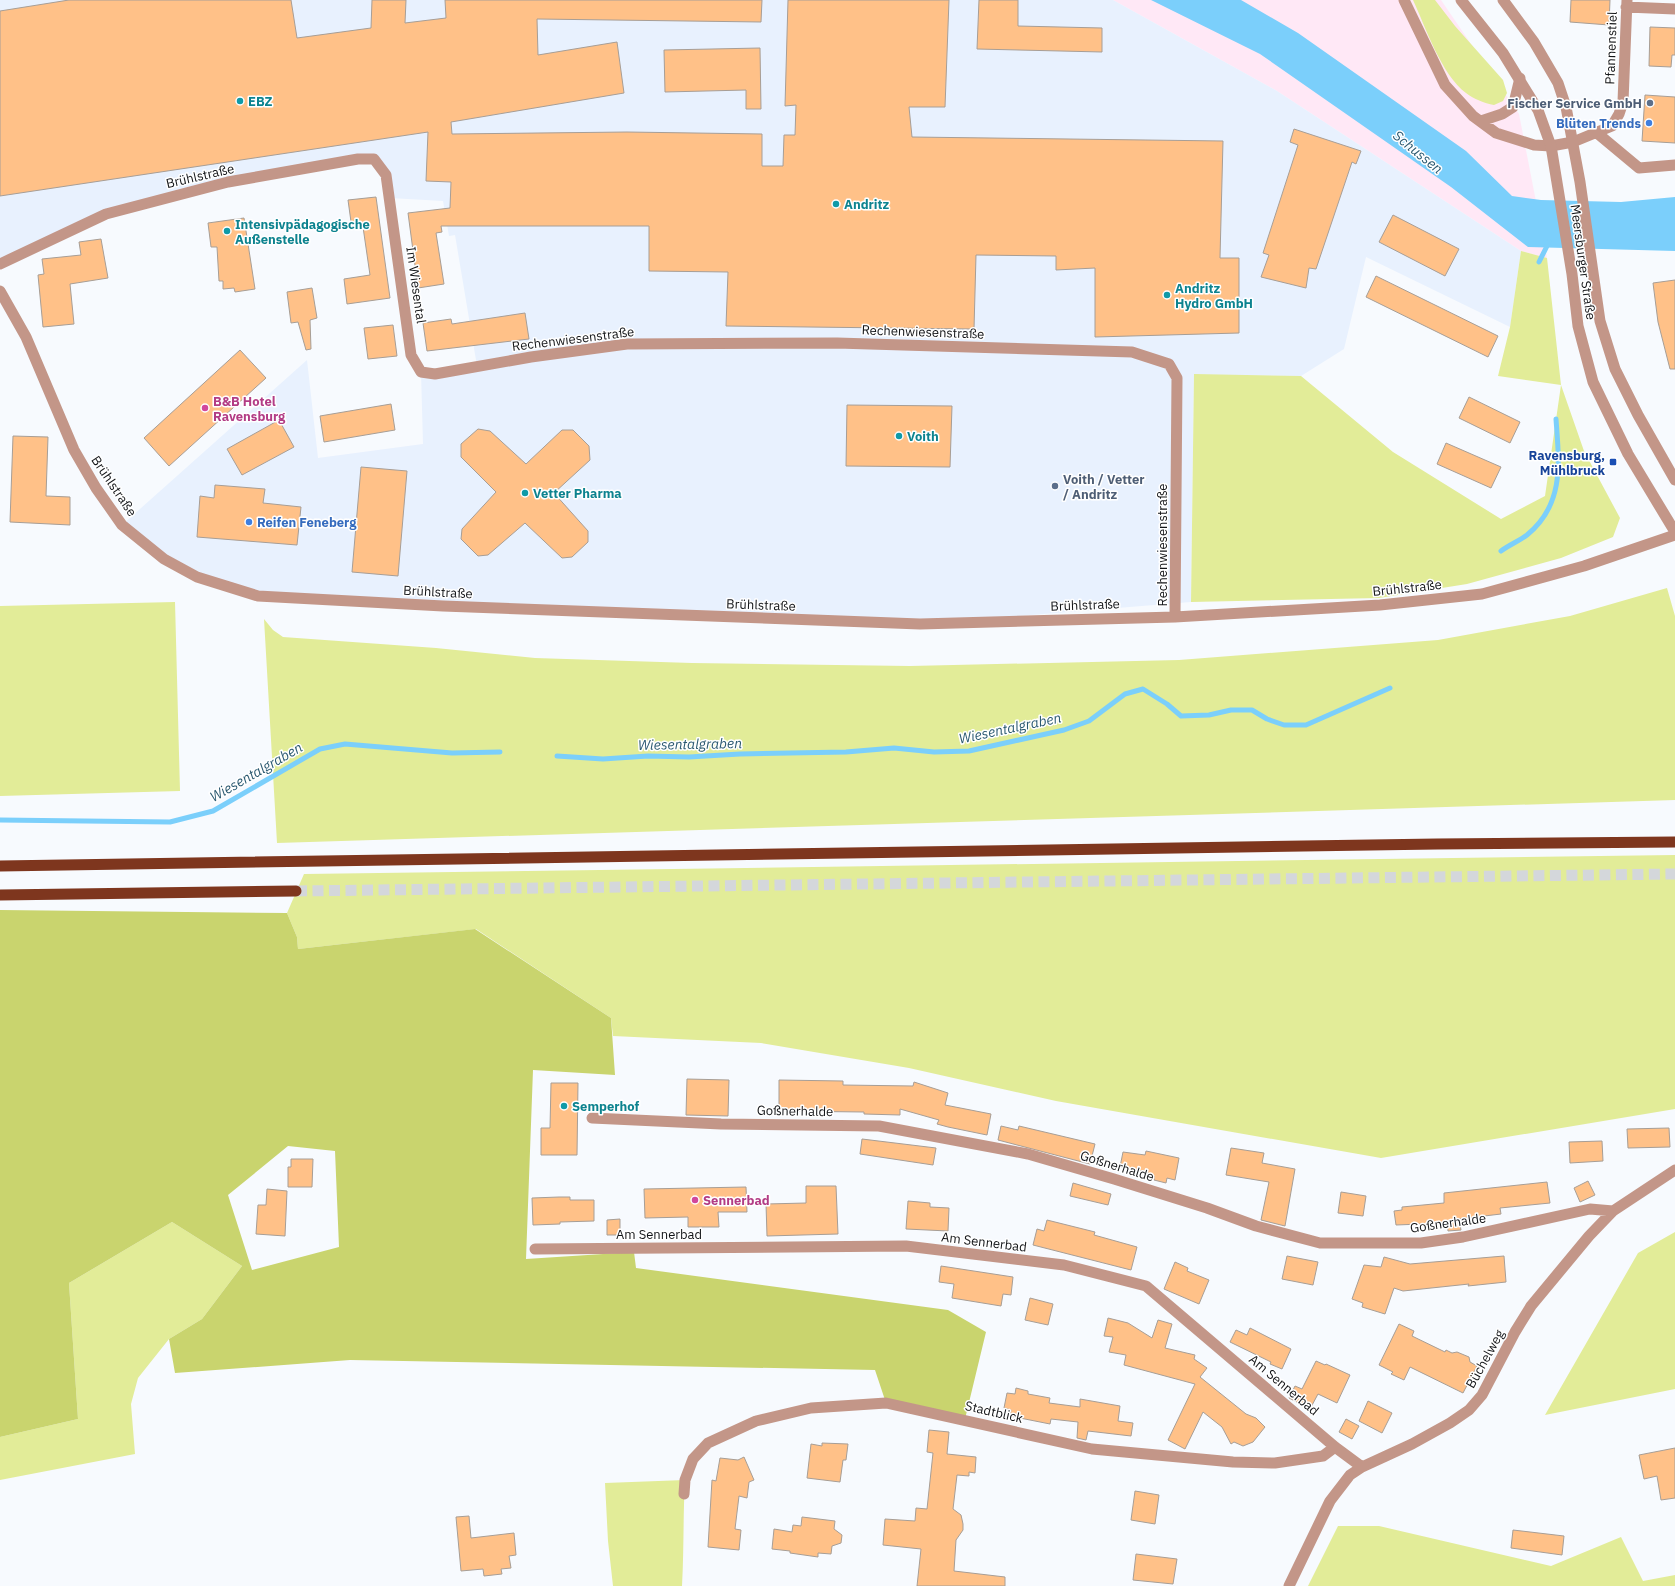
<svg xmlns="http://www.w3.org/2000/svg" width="1675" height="1586" font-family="'IBM Plex Sans',sans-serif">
	<rect width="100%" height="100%" fill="#f7fafe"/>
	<!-- commercial -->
	<path fill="#ffe8f6" d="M1113,0H1441L1519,114L1547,258L1521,251L1277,91Z"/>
	<!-- built -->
	<path fill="#e8f1fe" d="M0,0H1113L1277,91L1521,251L1510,327L1366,257L1344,349L1301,376L1194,375L1191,602L920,624L258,596L197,577L122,525L307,360L318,458L423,444L421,372L477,366L455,235L449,236L443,201L390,198L374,159H358L106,214L0,264Z"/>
	<!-- green -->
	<path fill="#e2ec98" d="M1413,0H1435L1455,26L1503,80L1507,93L1503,101L1494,105C1484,103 1474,99 1466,93C1441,74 1426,28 1413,0Z
		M1521,251L1547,258L1561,385L1584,451L1620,518L1613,537L1561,558L1467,584L1379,598L1191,602L1194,374L1301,376L1393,452L1501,519L1545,496L1561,385L1498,376L1510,327Z
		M1667,588L1675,616V800L277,843L264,619L273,630L283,637L436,648L535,658L692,663L910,666L1179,660L1438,640L1570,616Z
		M175,602L180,791L0,796V606Z
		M1675,855V1109L1381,1158L1056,1101L909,1068L761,1043L613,1036L611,1018L476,929L298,949L297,937L287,913L304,874Z
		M172,1222L242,1266L202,1319L169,1339L138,1378L131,1404L135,1454L0,1480V1437L78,1419L69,1283Z
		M1675,1232V1389L1545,1415L1638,1253Z
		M685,1480C683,1516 684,1551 682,1586H613L608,1541L605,1483Z
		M1338,1526H1379L1551,1566L1621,1537L1643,1581L1675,1575V1586H1308Z"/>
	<!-- forest -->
	<path fill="#c9d46e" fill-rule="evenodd" d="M0,910L287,913L297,937L298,949L475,929L611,1018L615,1075L533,1070L526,1259L634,1252L636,1268L948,1310L986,1332L965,1419L886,1403L875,1370L350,1360L175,1373L169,1339L202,1319L242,1266L172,1222L69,1283L78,1419L0,1437ZM288,1146L335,1151L339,1247L252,1270L228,1195Z"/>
	<!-- water -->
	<path fill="#7bcffb" d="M1151,0H1241L1298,33L1466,151L1512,196L1541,200L1621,202L1675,197V251L1528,247L1451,187L1260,54Z"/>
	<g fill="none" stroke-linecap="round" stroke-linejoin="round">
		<!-- stream -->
		<path stroke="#7bcffb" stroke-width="5" d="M1539,262L1549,242
			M1501,551C1509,545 1519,541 1527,535C1565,504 1559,462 1556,419
			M557,756L603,759L648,756L689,757L740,754L846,752L894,748L934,752L969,751L1064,730L1089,721L1125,694L1143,689L1167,704L1181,716L1209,715L1231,710H1252L1267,719L1284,725H1306L1390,688
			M0,820L170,822L213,811L320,749L345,744L452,753L500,752"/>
	</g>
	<!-- building -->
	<path fill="#ffc188" stroke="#a79e96" d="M69,0H291L297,38L371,28L372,0H406L405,23L446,18L445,0H762L761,22L537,19L538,55L617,42L624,93L451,122L452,134L627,132L762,134V166H783L784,135H795L796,105L785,106L788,0H949L945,107H909L912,137L1223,141L1220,258H1239V333L1095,337V268L1056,270V256L976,255L974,329L726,326L728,272L649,271V226H441L442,232L436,233L444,284L418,288L408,213L450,208L451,182L426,181L428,132L0,196V11Z
		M979,0H1018V26L1102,28V52L977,49Z
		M1571,0H1610L1609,25L1570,22Z
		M1650,27L1675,28V55H1672L1671,67L1649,66Z
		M760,48L761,109H746V90L665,92L664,50Z
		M1645,95L1675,97V143L1642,141Z
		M1294,129L1361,151L1356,164L1352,162L1316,269L1309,268L1306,288L1261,277L1269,255L1263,253L1298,145L1290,142Z
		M376,197L390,298L347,304L344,279L370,275L363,227L352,229L348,200Z
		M1393,215L1459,249L1445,276L1379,242Z
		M244,218L255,289L235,292L234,288L223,289V281H219L217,247H211L208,223Z
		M101,239L108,278L70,284L74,324L43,327L38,275L44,274L42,259L81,255L79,242Z
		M1376,276L1498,336L1488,357L1366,297Z
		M1675,280V369H1670L1658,322L1653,283Z
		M312,288L317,318L310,320L311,349L306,350L298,322L291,323L287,292Z
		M525,313L529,339L427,351L423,323L451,319L452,324Z
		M393,325L397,356L368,359L364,328Z
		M240,350L266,378L169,466L144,438Z
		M1469,397L1520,422L1510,443L1459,418Z
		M391,404L395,430L324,442L320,416Z
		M847,405L952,406L950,467L846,466Z
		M279,420L294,447L242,475L227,449Z
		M478,429L490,431L526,464L562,430H573L589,446L590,460L554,493L588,531V542L572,557L562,558L525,523L488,555L478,556L461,539L462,529L496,492L461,457V444Z
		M13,436L48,437L46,496L70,497V525L10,522Z
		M1446,443L1501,467L1491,488L1437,464Z
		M361,467L407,471L398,576L352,572Z
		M215,485L265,489L263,503L301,507L297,545L197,537L200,496L214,498Z
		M687,1079L729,1080L728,1116L686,1115Z
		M779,1080L843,1081V1085L913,1086L914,1082L948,1093L945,1105L991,1114L987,1135L948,1127L937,1124L939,1120L900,1109V1115L864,1114V1112L779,1111Z
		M551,1083H578L577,1155H541V1128H550Z
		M1001,1126L1018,1130L1019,1126L1095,1144L1090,1164L998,1140Z
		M1669,1128L1670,1147L1628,1148L1627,1129Z
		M862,1139L936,1148L933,1165L860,1154Z
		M1602,1141L1603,1161L1570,1163L1569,1142Z
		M1231,1148L1264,1153L1262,1163L1295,1169L1285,1226L1261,1220L1269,1182L1226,1175Z
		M1146,1151L1179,1158L1175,1180L1167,1178L1166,1183L1154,1180V1176L1147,1175L1148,1172L1120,1167L1123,1152L1145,1155Z
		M291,1159H313L312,1187H288V1167H291Z
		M1588,1181L1595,1195L1580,1202L1574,1188Z
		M1547,1182L1550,1203L1500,1208L1501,1214L1459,1219L1461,1230L1448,1231L1447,1223L1396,1225L1394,1211L1402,1210V1207L1444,1203V1193Z
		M1073,1183L1111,1194L1108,1205L1070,1196Z
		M806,1186H836L838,1234L767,1236L766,1204L806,1203Z
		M746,1187L747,1212H718L719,1227H688V1217L645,1218L644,1189Z
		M267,1189L287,1191L285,1236L256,1234L258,1205H266Z
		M1341,1192L1366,1196L1363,1216L1338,1213Z
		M559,1197H570V1200H594V1221L560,1222V1224L533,1225L532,1198Z
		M908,1201L930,1203V1207L949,1208L948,1231L906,1229Z
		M620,1219V1235H607V1220Z
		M1047,1220L1095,1232L1094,1235L1137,1247L1131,1270L1033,1245L1037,1229L1044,1231Z
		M1287,1256L1318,1262L1313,1285L1282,1279Z
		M1504,1256L1506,1282L1468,1286L1469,1284L1403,1291L1394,1288L1385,1314L1362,1307L1363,1303L1352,1299L1364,1265L1381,1267L1384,1257L1410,1264Z
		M1175,1262L1188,1268L1187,1271L1209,1280L1199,1304L1164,1289Z
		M941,1266L1013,1277L1011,1295L1003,1294L1001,1306L952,1298L954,1284L939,1282Z
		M1030,1298L1053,1304L1048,1325L1025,1320Z
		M1108,1318L1128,1323L1152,1338L1158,1320L1172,1324L1165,1348L1195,1355L1194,1359L1207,1368L1200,1377L1246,1414L1256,1418L1265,1427L1253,1442L1243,1446L1234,1442L1231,1444L1222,1427L1203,1412L1185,1449L1168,1440L1195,1384L1124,1365L1126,1355L1109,1352L1113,1337L1104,1336Z
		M1399,1324L1414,1331L1412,1336L1445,1352L1446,1350L1452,1353L1457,1352L1469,1357L1470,1362L1477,1366L1463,1393L1410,1367L1404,1380L1391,1374L1393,1372L1379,1365Z
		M1250,1328L1291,1349L1282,1369L1270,1364L1271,1362L1230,1342L1236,1330L1247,1335Z
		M1316,1361L1325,1365L1326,1364L1350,1375L1337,1403L1318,1394L1310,1409L1289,1398L1295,1386L1302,1389Z
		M1016,1388L1028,1391V1394L1050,1398L1049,1403L1080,1407V1399L1120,1406L1118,1421L1133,1423L1131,1436L1088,1431L1086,1440L1077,1438L1078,1422L1051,1419L1050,1424L1010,1416L1011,1410L1004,1408L1007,1393L1015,1394Z
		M1368,1401L1392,1413L1382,1433L1359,1421Z
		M1346,1419L1359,1426L1352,1439L1339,1432Z
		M929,1430L949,1432L947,1454L976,1457L975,1473L969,1472V1476L957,1475L953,1509L961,1515L963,1524V1530L956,1540L954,1571L1005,1577V1586H917L921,1549L883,1545L885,1519L915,1521L916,1508L927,1509L933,1453L927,1452Z
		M822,1443L848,1444L846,1460H843L840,1482L807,1478L811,1444L822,1446Z
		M1675,1448V1498L1661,1500L1657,1476L1644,1479L1639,1455Z
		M744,1457L754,1480L749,1482L747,1498L739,1496L735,1529L741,1530L739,1550L708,1547L712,1480L716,1481L720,1458L738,1460Z
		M1135,1491L1159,1495L1155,1524L1131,1520Z
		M469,1516L471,1538L514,1533L516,1555L509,1556L511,1568L501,1569L502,1574L484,1576L483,1569L461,1571L456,1517Z
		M802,1517L835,1521L834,1529L842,1535L841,1543L832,1546L831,1554L818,1553V1557L790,1553V1551L772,1549L774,1529L792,1532L793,1525L801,1526Z
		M1513,1530L1564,1536L1562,1555L1511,1548Z
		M1136,1554L1177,1559L1173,1584L1133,1580Z"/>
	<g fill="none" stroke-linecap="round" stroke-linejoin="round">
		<!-- trunk-tunnel -->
		<path stroke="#d4d7db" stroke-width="11" stroke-dasharray="11 5.5" stroke-linecap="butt" d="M296,891L1675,874"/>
		<!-- minor -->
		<path stroke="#c39688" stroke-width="11" d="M1404,0L1445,85L1473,116L1496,133L1534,145L1551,146L1573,142L1612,126L1619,114L1623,102L1627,0
			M1626,7L1675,9
			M1481,121L1502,114L1513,107L1520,78
			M1597,133L1639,168L1675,165
			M0,264L106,214L228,182L358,159H374L386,175L411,355L421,372L435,374L531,357L627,344L837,343L1132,352L1169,364L1177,378L1175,617
			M0,291L26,337L74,450L96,488L122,525L164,559L197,577L258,596L443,606L920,624L1175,617L1380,605L1482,594L1584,566L1675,535
			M592,1118L721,1124L879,1126L1028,1154L1114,1179L1207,1208L1256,1226L1320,1243H1421L1463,1237L1590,1209L1613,1211
			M535,1249L906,1246L1064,1265L1146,1286L1335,1447L1362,1467
			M684,1494L685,1480L693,1459L708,1443L756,1421L811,1408L886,1403L1092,1449L1233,1462L1275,1463L1323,1456L1335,1447
			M1289,1586L1330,1501L1350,1475L1362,1467L1412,1444L1450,1423L1469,1410L1482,1395L1515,1332L1531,1306L1589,1236L1613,1211L1675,1170"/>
		<!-- tertiary -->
		<path stroke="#c39688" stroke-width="11" d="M1461,0L1503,53L1538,110L1551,146L1572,274L1578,326L1593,382L1628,454L1675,532
			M1503,0L1534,42L1558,83L1566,107L1580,182L1600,321L1615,369L1638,415L1675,480"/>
		<!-- trunk -->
		<path stroke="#7e361e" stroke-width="11" d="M0,866L1437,844L1675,842
			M0,895L296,891"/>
	</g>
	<!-- markers -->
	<g fill="#0f9aa8" stroke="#fff" stroke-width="1.5">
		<circle cx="240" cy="101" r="4"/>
		<circle cx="836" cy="204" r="4"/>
		<circle cx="227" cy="231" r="4"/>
		<circle cx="1167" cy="295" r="4"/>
		<circle cx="899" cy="436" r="4"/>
		<circle cx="525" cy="493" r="4"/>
		<circle cx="564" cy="1106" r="4"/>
	</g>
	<g fill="#5c6f8a" stroke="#fff" stroke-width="1.5">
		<circle cx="1650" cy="103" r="4"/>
		<circle cx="1055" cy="486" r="4"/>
	</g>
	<g fill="#3f7fe0" stroke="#fff" stroke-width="1.5">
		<circle cx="1649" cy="123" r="4"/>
		<circle cx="249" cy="522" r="4"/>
	</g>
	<g fill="#d1479c" stroke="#fff" stroke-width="1.5">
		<circle cx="205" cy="408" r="4"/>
		<circle cx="695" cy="1200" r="4"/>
	</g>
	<rect fill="#1a4fb4" stroke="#fff" stroke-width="1.5" x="1609" y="458" width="8" height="8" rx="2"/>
	<g text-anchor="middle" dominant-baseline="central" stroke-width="3" stroke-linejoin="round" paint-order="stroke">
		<!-- street labels -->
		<g font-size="13" fill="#111316" stroke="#fff">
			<text transform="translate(1611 48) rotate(-88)">Pfannenstiel</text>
			<text transform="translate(200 176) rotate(-13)">Brühlstraße</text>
			<text transform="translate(1583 262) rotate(82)">Meersburger Straße</text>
			<text transform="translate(416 285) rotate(82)">Im Wiesental</text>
			<text transform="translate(923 332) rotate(2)">Rechenwiesenstraße</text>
			<text transform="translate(573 339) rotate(-7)">Rechenwiesenstraße</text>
			<text transform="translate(114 486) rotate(56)">Brühlstraße</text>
			<text transform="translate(1162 545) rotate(-90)">Rechenwiesenstraße</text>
			<text transform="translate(1407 588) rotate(-6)">Brühlstraße</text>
			<text transform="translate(438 592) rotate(3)">Brühlstraße</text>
			<text transform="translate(761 605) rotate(2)">Brühlstraße</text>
			<text transform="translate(1085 605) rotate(-2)">Brühlstraße</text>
			<text transform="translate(795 1111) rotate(1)">Goßnerhalde</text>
			<text transform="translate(1117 1166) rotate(17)">Goßnerhalde</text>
			<text transform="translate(1448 1223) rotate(-8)">Goßnerhalde</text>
			<text x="659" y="1234">Am Sennerbad</text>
			<text transform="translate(984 1242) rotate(7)">Am Sennerbad</text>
			<text transform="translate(1485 1359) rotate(-61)">Büchelweg</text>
			<text transform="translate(1284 1385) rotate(40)">Am Sennerbad</text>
			<text transform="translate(994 1412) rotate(13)">Stadtblick</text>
		</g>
		<!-- culture labels -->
		<g font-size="13" font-weight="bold" fill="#0d838f" stroke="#fff" text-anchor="start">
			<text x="248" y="101">EBZ</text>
			<text x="844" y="204">Andritz</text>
			<text x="235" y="224">Intensivpädagogische<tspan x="235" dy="15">Außenstelle</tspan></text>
			<text x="1175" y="288">Andritz<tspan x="1175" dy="15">Hydro GmbH</tspan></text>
			<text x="907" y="436">Voith</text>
			<text x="533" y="493">Vetter Pharma</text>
			<text x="572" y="1106">Semperhof</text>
		</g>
		<!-- service labels -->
		<g font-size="13" font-weight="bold" fill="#4e5e75" stroke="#fff" text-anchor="end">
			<text x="1642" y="103">Fischer Service GmbH</text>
			<text x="1063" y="479" text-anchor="start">Voith / Vetter<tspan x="1063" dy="15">/ Andritz</tspan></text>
		</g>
		<!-- shop labels -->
		<g font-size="13" font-weight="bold" fill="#366cbe" stroke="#fff" text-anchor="end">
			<text x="1641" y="123">Blüten Trends</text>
			<text x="257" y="522" text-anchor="start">Reifen Feneberg</text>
		</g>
		<!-- hotel labels -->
		<g font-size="13" font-weight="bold" fill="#b23c85" stroke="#fff" text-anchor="start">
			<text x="213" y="401">B&amp;B Hotel<tspan x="213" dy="15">Ravensburg</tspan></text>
			<text x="703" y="1200">Sennerbad</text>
		</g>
		<!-- transit labels -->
		<g font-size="13" font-weight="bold" fill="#164399" stroke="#fff" text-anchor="end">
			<text x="1605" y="455">Ravensburg,<tspan x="1605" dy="15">Mühlbruck</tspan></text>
		</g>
		<!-- water labels -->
		<g font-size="14" font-style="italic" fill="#2b5970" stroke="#fff">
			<text transform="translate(1418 152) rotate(39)">Schussen</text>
			<text transform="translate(1010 728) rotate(-12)">Wiesentalgraben</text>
			<text transform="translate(690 744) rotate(-1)">Wiesentalgraben</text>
			<text transform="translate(256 772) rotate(-30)">Wiesentalgraben</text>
		</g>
	</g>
</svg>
